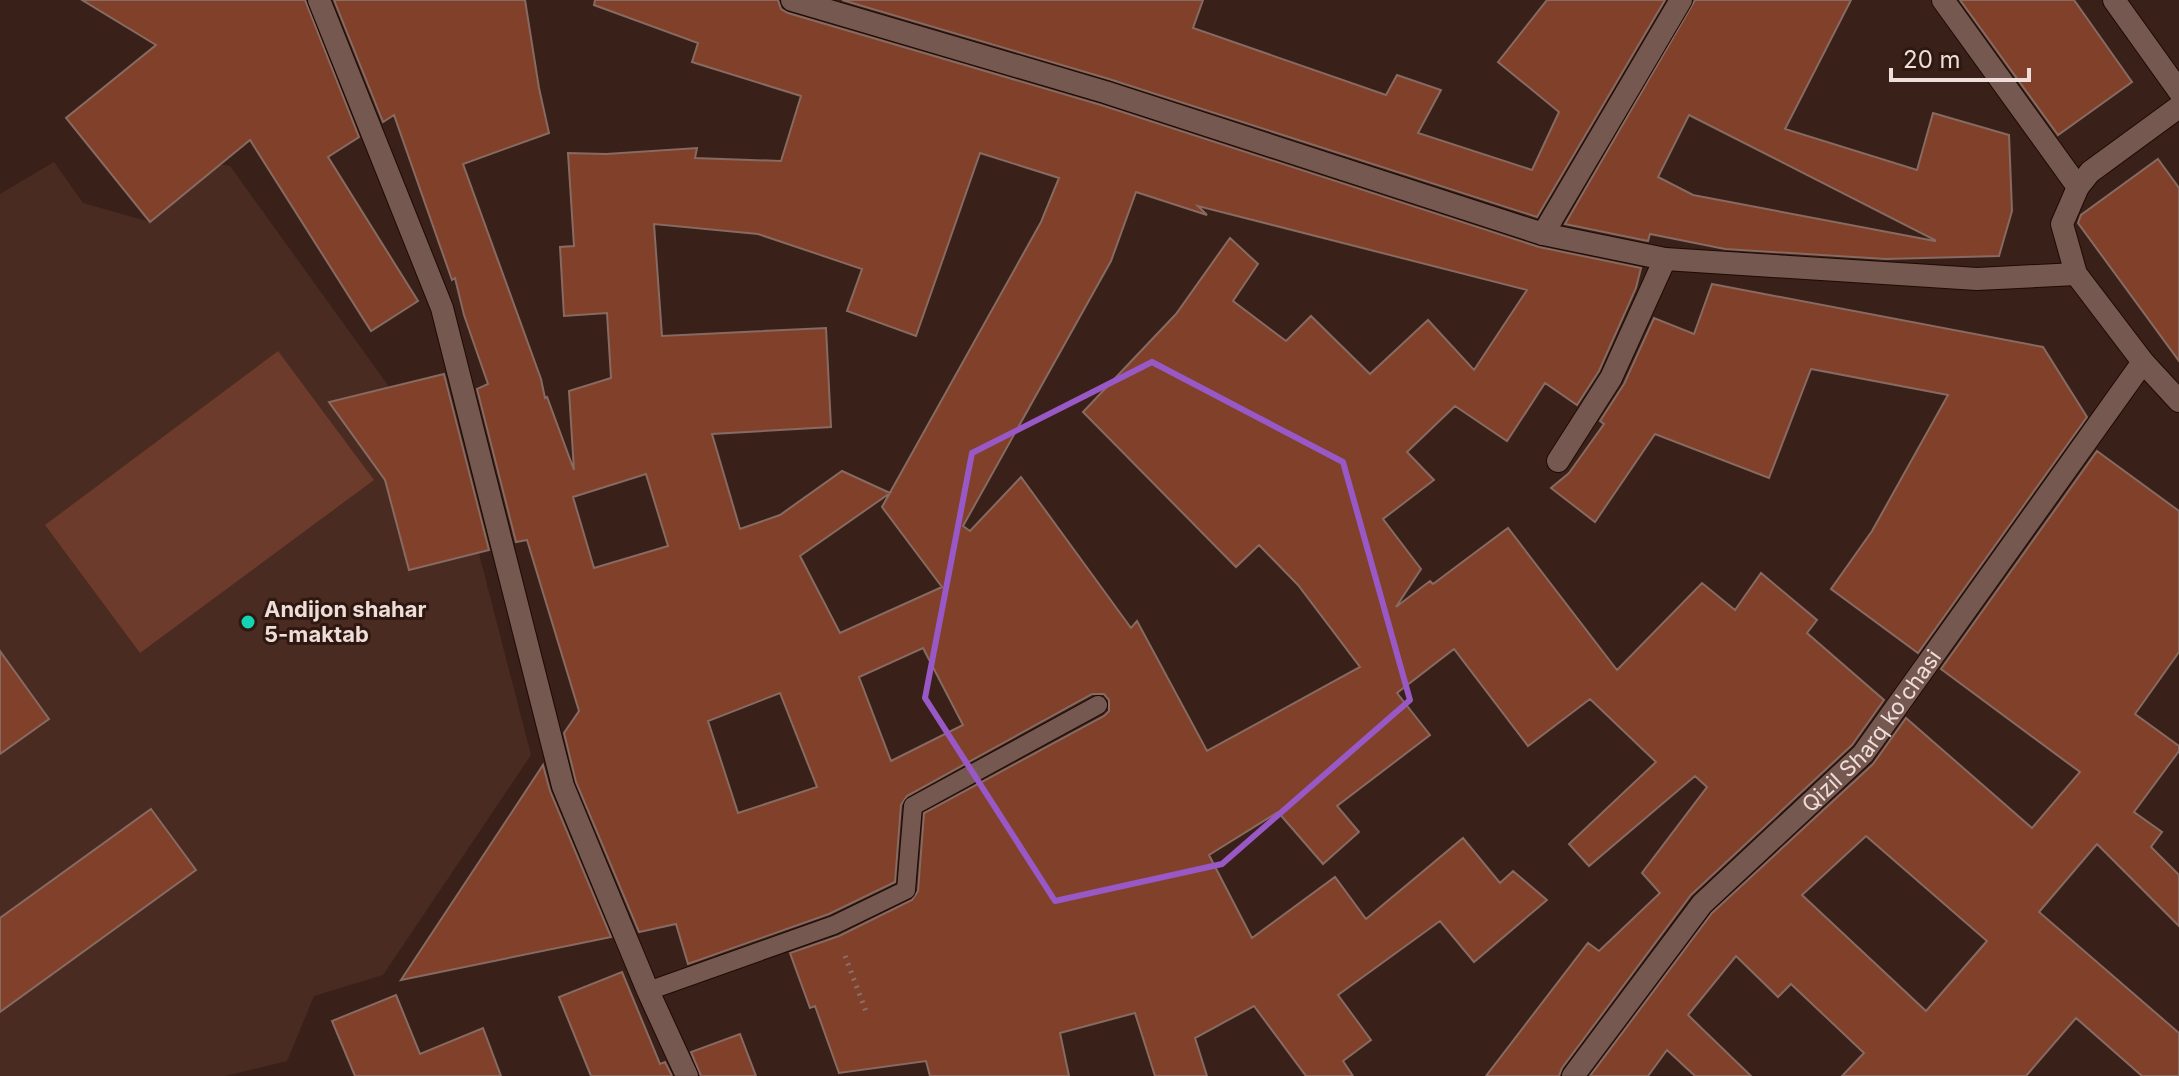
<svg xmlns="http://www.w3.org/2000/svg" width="2179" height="1076" viewBox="0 0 2179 1076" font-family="Inter,sans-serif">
	<rect width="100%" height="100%" fill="#392119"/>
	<path fill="#492b22" d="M54,162L83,203L150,222L218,164L230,166L462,488L531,755L383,975L314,996L287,1061L225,1076H0V194Z"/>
	<path fill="#6c3b2b" d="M278,351L374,480L140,653L45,525Z"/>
	<g fill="#81402a" stroke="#876a61" stroke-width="2" fill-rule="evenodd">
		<path d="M82,0H305L359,137L328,157L418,301L371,331L250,140L150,222L66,118L156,45Z"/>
		<path d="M334,0H525L539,88L549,133L463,164L541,379L545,398L547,397L574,470L569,391L611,378L607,313L564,316L560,247L574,246L568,153L606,154L697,148L695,158L781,161L801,96L692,62L698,43L594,5L595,0H778L781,9L788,13L1101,105L1539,247L1641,268L1636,288L1599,371L1577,405L1545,383L1507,441L1455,406L1407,452L1434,480L1383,519L1421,569L1396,607L1430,581L1433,584L1508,528L1617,670L1702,583L1735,610L1761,573L1817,620L1807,633L1884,700L1852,745L1691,895L1562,1068L1559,1076H1486L1588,943L1599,951L1660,893L1642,873L1707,787L1695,776L1589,866L1569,844L1656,762L1590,699L1528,746L1454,649L1397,693L1430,735L1337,806L1359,832L1323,864L1278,812L1209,855L1252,938L1335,877L1366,919L1463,838L1500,883L1513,871L1547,900L1474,962L1440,921L1338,995L1371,1040L1343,1061L1353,1076H1306L1254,1006L1195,1038L1207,1076H1155L1135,1013L1060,1033L1069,1076H930L926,1061L839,1073L815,1006L810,1008L790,953L839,936L912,900L918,891L924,813L1104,716L1109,711V700L1104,694H1092L907,796L901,805L895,882L829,914L688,964L676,924L639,932L576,782L564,733L579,711L527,540L516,542L477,389L488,384L464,315L455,278L452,280L394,115L383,122ZM980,153L1059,178L1041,222L882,507L942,587L840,633L800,556L890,493L842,471L780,515L740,529L712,434L831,427L826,328L662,336L654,224L758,234L862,269L847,311L916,336ZM1136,192L1207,215L1198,206L1527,290L1474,370L1428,320L1370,374L1311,316L1286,341L1233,301L1258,264L1230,238L1176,314L1083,412L1236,567L1259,545L1298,585L1360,667L1207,751L1137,621L1131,628L1021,477L970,531L963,526L1111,261ZM646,474L668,546L594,568L573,497ZM923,648L963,725L891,761L859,677ZM780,693L817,787L738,813L708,721Z"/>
		<path d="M842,0H1203L1193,28L1386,95L1397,75L1441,90L1418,133L1532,170L1559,112L1498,62L1547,0H1665L1537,217L1109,79Z"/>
		<path d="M1695,0H1851L1785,129L1917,170L1933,113L2009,135L2012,211L1999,256L1886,259L1725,249L1650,234L1648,241L1565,224ZM1689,115L1935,240V241L1693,195L1658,177Z"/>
		<path d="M1960,0H2074L2132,82L2058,135Z"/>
		<path d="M2158,159L2179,188V361L2078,223L2081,215Z"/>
		<path d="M1712,284L2043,347L2087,417L1918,653L1831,589L1872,531L1948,395L1811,369L1769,478L1655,434L1595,522L1551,488L1569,473L1604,424L1600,421L1624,384L1654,318L1694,334Z"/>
		<path d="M444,374L489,550L409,570L385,480L329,402Z"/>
		<path d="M2097,451L2179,511V652L2135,714L2179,746V751L2134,812L2162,832L2151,847L2179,875V926L2097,844L2039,912L2179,1033V1076H2142L2076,1018L2026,1076H1842L1864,1053L1791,984L1778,997L1736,956L1688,1015L1751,1076H1695L1667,1050L1648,1076H1590L1712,913L1873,764L1906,718L2032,828L2080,772L1941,669ZM1866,836L1987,941L1926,1011L1802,895Z"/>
		<path d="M0,651L49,719L0,754Z"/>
		<path d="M543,765L550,791L611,937L401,980Z"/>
		<path d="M151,809L196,870L0,1012V918Z"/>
		<path d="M622,972L660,1064L665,1062L672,1076H591L559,997Z"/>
		<path d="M396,995L420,1054L483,1028L501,1076H355L332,1021Z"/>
		<path d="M740,1034L756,1076H701L691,1052Z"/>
	</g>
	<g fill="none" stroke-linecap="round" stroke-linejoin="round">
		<defs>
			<path id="service" d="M648,991L834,925L906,890L913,806L1098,705"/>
			<g id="minor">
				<path d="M319,0L442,308L563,786L648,991L687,1076"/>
				<path d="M792,0L1105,92L1543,234L1665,259L1977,279L2076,274"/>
				<path d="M1943,0L2078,187"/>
				<path d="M2114,0L2179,91"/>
				<path d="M2179,107L2090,172L2078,187L2062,224L2076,274L2143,362L2179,401"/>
				<path d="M1543,234L1681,0"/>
				<path d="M1558,461L1611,378L1665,259"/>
				<path id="s1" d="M1573,1076L1702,904L1863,754L2143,362"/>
			</g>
		</defs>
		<use href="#service" stroke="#1f0a04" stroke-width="20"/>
		<use href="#minor" stroke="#1f0a04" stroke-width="24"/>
		<path stroke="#86716a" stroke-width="5" stroke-dasharray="2 6" stroke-linecap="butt" d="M845,956L867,1014"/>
		<use href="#service" stroke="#755950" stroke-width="18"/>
		<use href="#minor" stroke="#755950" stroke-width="22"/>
	</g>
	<path fill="none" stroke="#9858c5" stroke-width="6" stroke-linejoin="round" d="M1152,362L1343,462L1410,700L1222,864L1055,901L925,698L972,453Z"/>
	<circle fill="#14d5b3" stroke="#2e1810" stroke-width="3" cx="248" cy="622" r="8"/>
	<g text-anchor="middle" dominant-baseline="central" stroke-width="6" stroke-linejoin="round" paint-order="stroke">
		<g font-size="22" font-weight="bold" fill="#eeddd8" stroke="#2e1810" text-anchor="start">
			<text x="264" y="609">Andijon shahar<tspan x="264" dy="25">5-maktab</tspan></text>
		</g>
		<g font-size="22" fill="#eeddd8" stroke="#2e1810">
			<text stroke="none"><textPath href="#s1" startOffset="458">Qizil Sharq ko'chasi</textPath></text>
		</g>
	</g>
	<path d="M1891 68v12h138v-12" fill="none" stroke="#eeddd8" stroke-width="4"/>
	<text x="1903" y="68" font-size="24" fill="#eeddd8" stroke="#2e1810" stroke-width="6" paint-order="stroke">20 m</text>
</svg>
